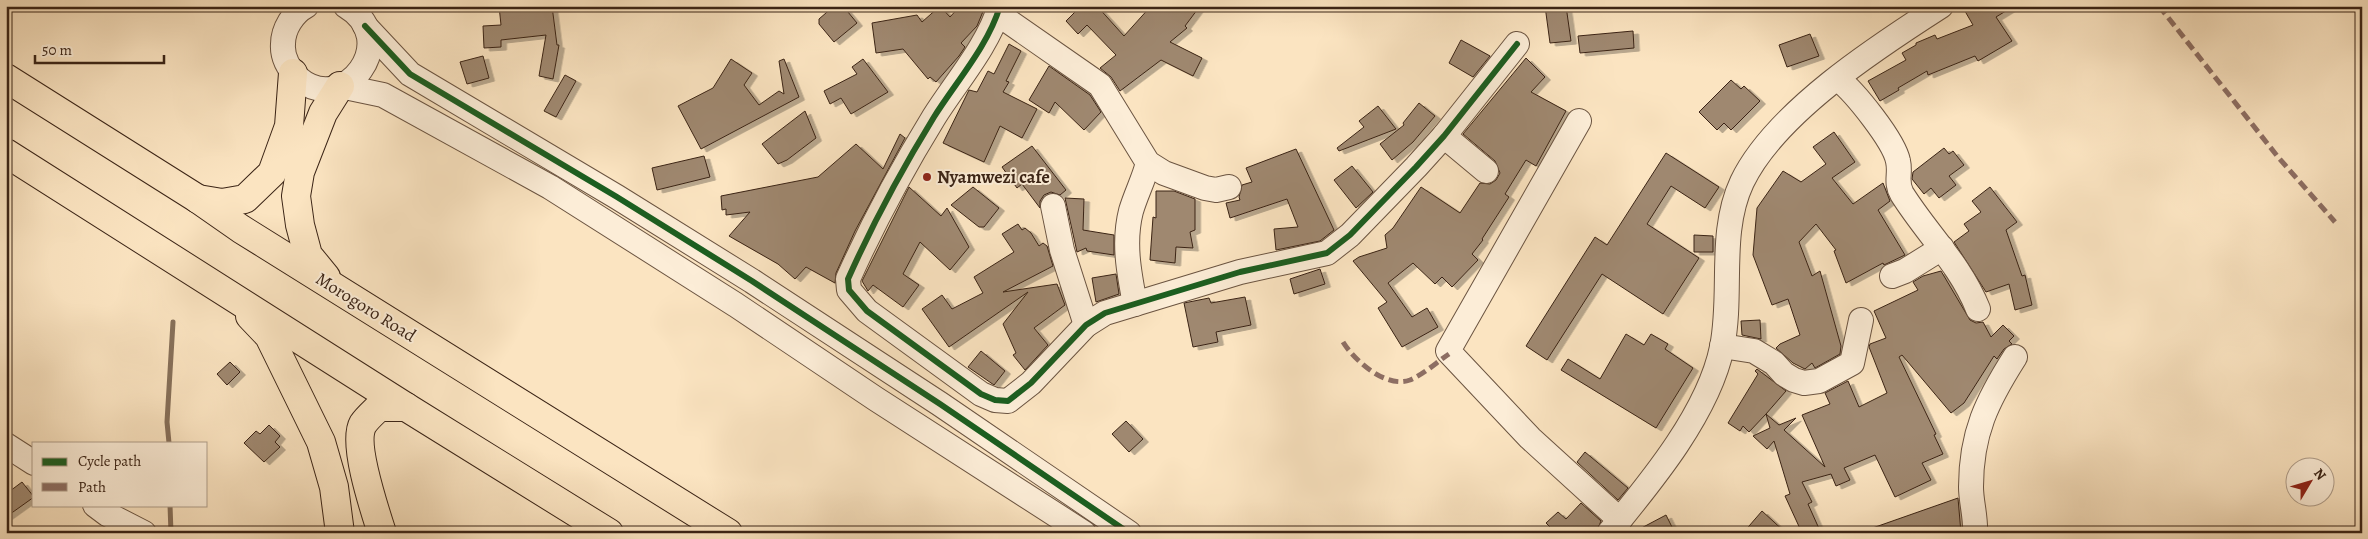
<svg xmlns="http://www.w3.org/2000/svg" width="2368" height="539" viewBox="0 0 2368 539" font-family="Alegreya,serif">
	<defs>
		<filter id="shadow"><feDropShadow dx="5.5" dy="3" stdDeviation="0" flood-color="#0004"/></filter>
	</defs>
	<rect width="100%" height="100%" fill="#fbe4c1"/>
	<filter id="stains"><feTurbulence type="fractalNoise" baseFrequency=".004" numOctaves="4"/><feColorMatrix values="0 0 0 0 .2 0 0 0 0 .09 0 0 0 0 .02 0 0 0 .5 -.17"/></filter>
	<radialGradient id="worn" r=".72"><stop offset=".6" stop-color="#630" stop-opacity="0"/><stop offset="1" stop-color="#630" stop-opacity=".3"/></radialGradient>
	<g fill="none" stroke-linecap="round" stroke-linejoin="round">
		<g stroke="#87705a" stroke-width="5">
			<path d="M169,443L167,422L173,322"/>
			<path d="M170,505L171,533"/>
		</g>
	</g>
	<g fill="#9f886f" stroke="#3b2416" filter="url(#shadow)">
		<path d="M499,6H552L557,45H559L553,79L539,76L546,35L501,40V47L484,48L483,26L501,25Z"/>
		<path d="M834,6H843L857,23L834,42L819,24V19Z"/>
		<path d="M940,6L950,17L960,6H982L984,9L977,26L961,43L965,47L959,56L936,82L930,77L928,79L903,49L876,53L872,23L917,15L922,22Z"/>
		<path d="M1081,6H1097L1124,36L1151,6H1200L1185,26L1187,28L1170,42L1202,58L1193,76L1161,60L1120,91L1111,77L1100,68L1116,55L1087,25L1078,34L1066,21Z"/>
		<path d="M1545,6H1566L1571,41L1550,43Z"/>
		<path d="M1962,6H2014L1996,17L2012,41L1978,61L1975,56L1928,75L1927,71L1898,88L1899,90L1880,101L1868,81L1906,60L1902,53L1916,45V43L1935,35L1937,39L1973,25Z"/>
		<path d="M1633,31L1634,48L1580,53L1578,36Z"/>
		<path d="M1810,34L1819,56L1787,67L1779,45Z"/>
		<path d="M1461,40L1490,56L1473,77L1449,63Z"/>
		<path d="M1009,44L1021,51L1006,81L1009,82L1003,92L1037,109L1022,138L1000,126L984,162L943,143L969,90L977,92L988,71L994,74Z"/>
		<path d="M483,56L489,78L467,84L460,62Z"/>
		<path d="M1526,58L1545,77L1531,92L1566,111L1536,166L1526,160L1505,194L1509,197L1482,239L1483,240L1472,254L1478,260L1452,287L1442,277L1435,284L1413,263L1388,283L1412,317L1427,308L1438,327L1402,347L1378,308L1387,302L1353,261L1359,257L1387,248L1385,235L1393,228L1421,187L1460,213L1480,183L1490,184L1496,180L1500,173L1495,161L1463,134Z"/>
		<path d="M731,59L752,73L744,85L759,105L779,91L784,94L779,61L784,59L799,97L701,149L678,106L713,88Z"/>
		<path d="M863,59L888,92L851,114L841,98L830,104L824,91L857,74L852,67Z"/>
		<path d="M1049,66L1090,95L1101,112L1084,130L1055,102L1049,113L1029,100Z"/>
		<path d="M565,75L576,81L556,117L544,111Z"/>
		<path d="M1731,80L1741,89L1744,86L1760,101L1731,130L1724,123L1717,130L1699,112Z"/>
		<path d="M1419,103L1435,116L1413,142L1392,160L1380,144L1404,125L1403,123Z"/>
		<path d="M1378,106L1396,129L1339,151L1337,148L1364,127L1359,121Z"/>
		<path d="M805,111L816,138L787,160L778,164L762,144Z"/>
		<path d="M1834,132L1855,162L1832,178L1853,204L1883,183L1890,201L1878,210L1905,255L1884,265L1883,263L1846,283L1834,251L1836,250L1816,224L1799,242L1812,276L1820,271L1841,346L1840,354L1815,368L1812,363L1805,369L1793,363L1776,348L1780,344L1800,335L1788,299L1772,305L1753,255L1757,208L1783,171L1801,182L1826,164L1813,147Z"/>
		<path d="M900,134L905,138L855,231L836,273L835,283L806,267L795,279L778,264L729,236L750,212L726,215V209L722,210L721,196L818,177L856,144L883,169Z"/>
		<path d="M1032,146L1066,190L1060,195L1051,192L1044,195L1040,201V208L1022,184L1017,188L1002,167Z"/>
		<path d="M1944,148L1949,154L1953,151L1964,165L1949,176L1956,185L1939,198L1931,188L1924,194L1912,179L1913,172Z"/>
		<path d="M1296,149L1334,230L1320,241L1276,250L1274,229L1298,227L1287,199L1230,218L1226,203L1240,200L1239,197L1242,185L1252,182L1246,168Z"/>
		<path d="M1666,153L1719,187L1705,208L1671,186L1647,224L1699,258L1663,314L1602,274L1547,360L1526,346L1595,237L1607,245Z"/>
		<path d="M704,156L710,177L657,190L652,168Z"/>
		<path d="M1352,166L1373,192L1356,208L1334,180Z"/>
		<path d="M909,187L941,216L947,208L969,247L950,270L920,242L903,274L919,285L903,307L873,285L868,291L862,281Z"/>
		<path d="M973,187L999,208L984,227H979L951,205Z"/>
		<path d="M1990,187L2017,222L2006,230L2022,276L2025,275L2032,305L2015,310L2009,284L1986,292L1954,242L1969,231L1964,224L1981,212L1972,201Z"/>
		<path d="M1156,191H1174L1195,199V230L1190,232L1193,248L1176,247L1175,263L1150,260L1153,217L1156,218Z"/>
		<path d="M1065,198L1084,199L1083,230L1114,235V255L1087,251L1086,248L1077,252Z"/>
		<path d="M1018,224L1022,230L1025,228L1031,233L1039,246L1043,243L1047,246L1053,266L1003,292L1057,284L1065,305L1034,328L1048,345L1025,370L1013,355L1016,353L1003,324L1028,292L949,347L922,309L942,295L952,309L983,293L974,277L1014,252L1002,234Z"/>
		<path d="M1694,235L1713,236V252H1694Z"/>
		<path d="M1320,269L1325,284L1294,294L1290,279Z"/>
		<path d="M1941,271L1970,320L1976,323L1983,322L1991,337L2003,325L2014,336L2009,341L2012,344L2004,349L1997,359L1994,356L1964,403L1951,413L1902,355L1899,357L1936,434L1934,435L1943,454L1922,463L1931,480L1895,497L1875,455L1844,468L1850,480L1836,486L1831,474L1802,482L1812,502L1808,504L1821,533H1802L1785,496L1790,494L1774,441L1767,449L1753,436L1770,428L1766,414L1749,432L1743,426L1740,431L1728,423L1758,374L1755,371L1757,369L1786,391L1766,414L1779,425L1796,418L1784,430L1825,467L1802,415L1830,404L1825,393L1848,381L1859,407L1887,393L1869,347L1870,344L1886,338L1874,311L1918,290L1913,282L1923,276Z"/>
		<path d="M1116,274L1119,294L1096,302L1092,278Z"/>
		<path d="M1245,297L1251,325L1216,332L1218,342L1193,347L1184,303L1209,298L1211,303Z"/>
		<path d="M1760,320L1761,339L1742,335L1741,321Z"/>
		<path d="M1626,334L1644,345L1651,334L1668,344L1665,349L1693,368L1656,428L1561,370L1568,359L1600,379Z"/>
		<path d="M981,351L1005,371L994,385L968,367Z"/>
		<path d="M230,362L240,372L227,385L217,374Z"/>
		<path d="M1126,421L1143,439L1129,452L1112,434Z"/>
		<path d="M269,425L280,436L275,442L280,447L264,462L244,443L256,431L260,434Z"/>
		<path d="M1585,452L1628,488L1618,500L1577,462Z"/>
		<path d="M22,482L34,497L6,517V494Z"/>
		<path d="M1958,498L1961,533H1864V531Z"/>
		<path d="M1581,503L1601,521L1596,533H1553L1554,531L1546,523L1558,512L1566,519Z"/>
		<path d="M1762,511L1786,533H1743Z"/>
		<path d="M1666,515L1675,533H1632Z"/>
	</g>
	<g fill="none" stroke-linecap="round" stroke-linejoin="round">
		<defs>
			<g id="minor">
				<path d="M306,6C293,13 283,29 283,44C282,57 289,69 298,78C344,118 403,40 346,6"/>
				<path d="M1000,6C988,46 956,82 934,117C902,169 873,223 848,279L849,290L867,311L981,394L995,400L1008,401L1031,383L1086,325L1105,313L1240,272L1327,253L1350,235L1416,167L1444,136L1517,44"/>
				<path d="M998,14L1100,85L1148,163L1164,173L1205,188L1216,190L1229,187"/>
				<path d="M365,26L410,74L617,197L752,281L940,404L1129,533"/>
				<path d="M1838,79C1855,92 1894,141 1898,161C1901,174 1895,182 1902,194C1927,234 1960,264 1978,309"/>
				<path d="M340,86L383,95L550,187L736,305L876,399L1084,533"/>
				<path d="M1579,121L1448,351L1530,438L1620,520"/>
				<path d="M1444,136L1486,171"/>
				<path d="M1053,206L1062,250L1086,325"/>
				<path d="M1892,276L1905,271L1942,248"/>
				<path d="M1135,304C1129,273 1123,242 1131,211C1136,194 1144,179 1148,163"/>
				<path d="M1722,346L1754,351L1774,363L1784,374L1794,380L1804,383L1819,381L1852,363L1861,320"/>
				<path d="M6,445L34,463"/>
				<path d="M95,505L107,514L144,533"/>
				<path d="M1609,533C1651,482 1709,412 1722,347C1733,293 1718,233 1742,182C1775,113 1877,47 1941,6"/>
				<path d="M1975,533C1976,517 1971,502 1971,487C1971,433 1987,401 2015,357"/>
			</g>
			<g id="highway">
				<path d="M6,78L198,199L241,229L728,533"/>
				<path d="M6,153L406,407L609,533"/>
				<path d="M198,199L222,203L245,199L272,173L289,126L293,73"/>
				<path d="M326,277L308,255L300,225L296,196L300,172L323,113L340,86"/>
				<path d="M250,316L269,336L321,442L334,487L340,533"/>
				<path d="M382,533C375,511 352,443 363,424C367,418 374,412 379,407H406"/>
			</g>
		</defs>
		<use href="#minor" stroke="#6b5441" stroke-width="26"/>
		<use href="#highway" stroke="#3b2416" stroke-width="30"/>
		<use href="#minor" stroke="#fcedd7" stroke-width="24"/>
		<use href="#highway" stroke="#fbe4c1" stroke-width="28"/>
		<g stroke="#8d6e63" stroke-width="5" stroke-dasharray="10 5" stroke-linecap="butt">
			<path d="M2159,6L2278,157L2335,222"/>
			<path d="M1343,342C1354,360 1386,389 1410,380C1424,374 1437,362 1449,354"/>
		</g>
		<defs>
			<g id="cycleway">
				<path d="M1000,6C988,46 956,82 934,117C902,169 873,223 848,279L849,290L867,311L981,394L995,400L1008,401L1031,383L1086,325L1105,313L1240,272L1327,253L1350,235L1416,167L1444,136L1517,44"/>
				<path d="M365,26L410,74L617,197L752,281L940,404L1129,533"/>
			</g>
		</defs>
		<use href="#cycleway" stroke="#fcedd7" stroke-width="9"/>
		<use href="#cycleway" stroke="#1b5e20" stroke-width="6"/>
	</g>
	<circle fill="#8f2418" stroke="#fcedd7" stroke-width="2" cx="927" cy="177" r="5"/>
	<g text-anchor="middle" dominant-baseline="central" stroke-width="4" stroke-linejoin="round" paint-order="stroke">
		<g font-size="18" font-weight="bold" fill="#3b2416" stroke="#fcedd7" text-anchor="start">
			<text x="937" y="177">Nyamwezi cafe</text>
		</g>
		<g font-size="18" fill="#3b2416" stroke="#fcedd7">
			<text transform="translate(366 307) rotate(32)">Morogoro Road</text>
		</g>
	</g>
	<rect width="2368" height="539" fill="none" stroke="#fbe4c1" stroke-width="25"/>
	<rect x="8" y="8" width="2353" height="524" fill="none" stroke="#3b2416" stroke-width="2.5"/>
	<rect x="12" y="12" width="2343" height="514" fill="none" stroke="#3b2416"/>
	<rect x="32" y="442" width="175" height="65" fill="#fcedd7" stroke="#af9d8a"/>
	<rect x="42" y="458" width="25" height="8" fill="#1b5e20" stroke="#af9d8a"/>
	<text x="78" y="466" font-size="15" fill="#3b2416">Cycle path</text>
	<rect x="42" y="483" width="25" height="8" fill="#8d6e63" stroke="#af9d8a"/>
	<text x="78" y="492" font-size="15" fill="#3b2416">Path</text>
	<g transform="translate(2310 482) rotate(52)"><circle r="24" fill="#fcedd7" stroke="#af9d8a"/>
	<path d="M0-4L9 19L0 12L-9 19Z" fill="#8f2418"/>
	<text y="-8" font-size="14" font-weight="bold" text-anchor="middle" fill="#3b2416">N</text>
	</g>
	<path d="M35 55v8h129v-8" fill="none" stroke="#3b2416" stroke-width="2.5"/>
	<text x="42" y="55" font-size="15" fill="#3b2416" stroke="#fcedd7" stroke-width="4" paint-order="stroke">50 m</text>
	<rect width="100%" height="100%" filter="url(#stains)"/>
	<rect width="100%" height="100%" fill="url(#worn)"/>
</svg>
